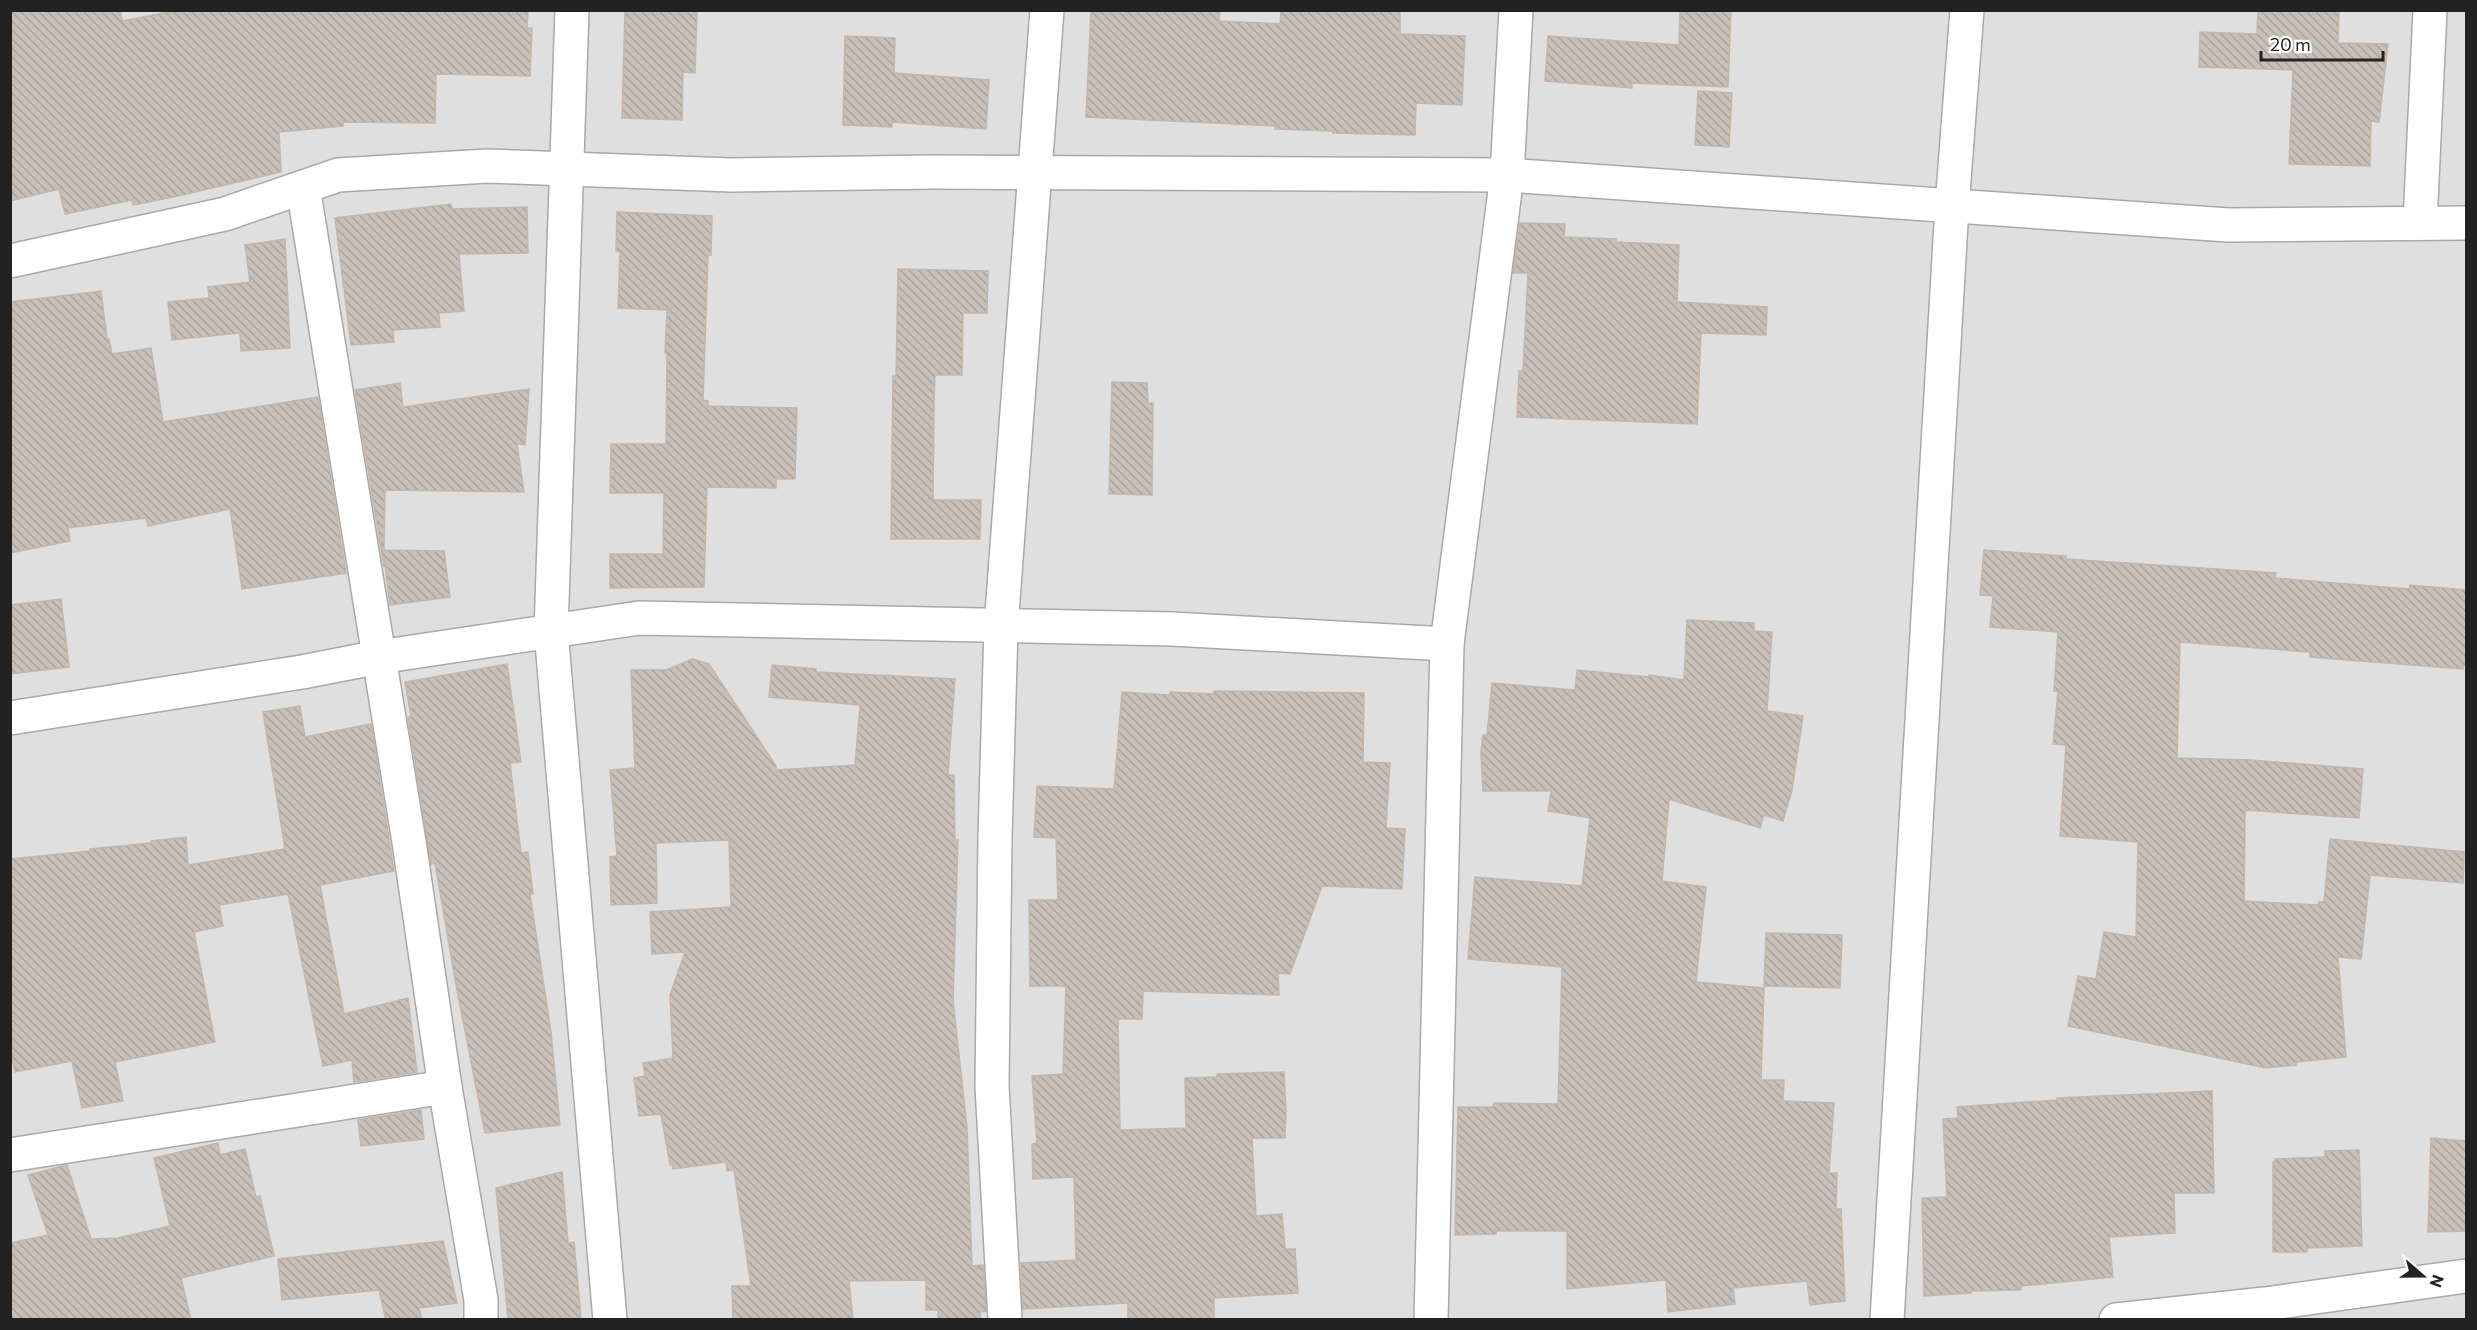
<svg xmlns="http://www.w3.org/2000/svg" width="2477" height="1330" viewBox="0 0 2477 1330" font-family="Commissioner,sans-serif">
	<defs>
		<pattern id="building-back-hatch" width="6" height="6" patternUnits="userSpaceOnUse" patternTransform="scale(1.5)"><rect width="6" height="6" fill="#c7bfb8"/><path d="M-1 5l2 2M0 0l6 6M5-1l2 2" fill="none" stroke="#aba49e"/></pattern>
	</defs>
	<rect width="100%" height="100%" fill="#f2efe9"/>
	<path fill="#e0dfdf" d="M10,11H2466V1319H11Z"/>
	<g fill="url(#building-back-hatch)" stroke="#c4b6ab" stroke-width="1.5">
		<path d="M10,10H120L122,21L179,10H528L527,28H532L530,76L436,74L435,123L343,122V126L279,132L281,172L178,196L133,205L132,200L65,214L59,189L10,201Z"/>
		<path d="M625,10H697L695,73L683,72L682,120L622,118Z"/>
		<path d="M1091,10H1220L1219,21L1280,24L1281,10H1400V34L1465,36L1462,105L1416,103L1415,135L1333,133V131L1275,129V126L1086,117Z"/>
		<path d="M1680,10H1731L1728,87L1632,83V88L1545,81L1548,36L1679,45Z"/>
		<path d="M2258,10H2339L2338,43L2388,44L2379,122L2371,121L2370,166L2289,164L2293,70L2199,67L2200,32L2257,34Z"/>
		<path d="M845,36L895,38L894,73L989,80L986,129L892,122V127L843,125Z"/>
		<path d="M1698,91L1732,93L1729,147L1695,145Z"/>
		<path d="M451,204L452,209L527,207L528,253L459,254L464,311L439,313L440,327L393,330L394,342L351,345L335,218Z"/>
		<path d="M617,212L712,216L711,255H708L703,400L708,401V406L797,408L795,479H776V488L707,487L704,587L610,588V554H663L664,493H610L611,444H666L667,354L665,353L667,310L618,308L620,252L616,251Z"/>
		<path d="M1520,223L1565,224L1564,237L1616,239V242L1679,245L1677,302L1767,307L1766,335L1701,333L1697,424L1517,417L1519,371H1523L1528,273H1513Z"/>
		<path d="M285,239L290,348L241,351L240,333L172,340L168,302L209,298L208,287L250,282L245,245Z"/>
		<path d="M898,269L988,271L987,313H963L962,375H935L934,402L933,500H981L980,539H891L893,376H896Z"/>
		<path d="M101,291L107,339H109L112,354L151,348L163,422L318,397L346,573L242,589L230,509L148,526L146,518L68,528L70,541L10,553V302Z"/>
		<path d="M1112,382L1147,383L1148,403H1153L1152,495L1109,494Z"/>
		<path d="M400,383L403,407L529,389L525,445L517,444L524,492L385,490L384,550L444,551L450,597L390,605L384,556V567L355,390Z"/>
		<path d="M1984,550L2066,556V559L2276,573L2275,578L2409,589L2410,585L2466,590V665H2463V669L2310,657V652L2180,642L2177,758L2251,760L2363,769L2359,818L2245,810L2244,901L2318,905L2319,902H2324L2330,839L2464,852L2463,883L2370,875L2361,959L2338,957L2346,1057L2296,1062V1065L2266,1068L2068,1026L2078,976L2096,979L2104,932L2136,937L2138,842L2060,836L2066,745L2053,744L2058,691H2054L2058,632L1990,627L1993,596L1980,595Z"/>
		<path d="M61,599L69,667L10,674V605Z"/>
		<path d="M1687,620L1754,623V631L1772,632L1767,711L1803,716L1792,790L1783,821L1764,815L1760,828L1669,799L1662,881L1706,887L1696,982L1764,988L1761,1080H1784L1783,1101L1834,1103L1829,1173H1837L1836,1209H1841L1845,1301L1810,1305L1807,1281L1733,1288L1735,1304L1668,1312L1666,1280L1567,1289V1231H1496V1234L1455,1235L1458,1107H1493L1494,1103L1558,1104L1562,967L1468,959L1475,877L1582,886L1590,818L1548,811L1551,791H1483L1481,753L1483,735H1487L1492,683L1575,690L1577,670L1649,677V675L1684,680Z"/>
		<path d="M692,659L709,664L776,766V770L855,765L860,705L769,697L772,665L816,669V672L955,679L948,775H954L955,840H958L953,1000L967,1128L972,1266L983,1265L986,1311L980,1312L981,1320H938V1310H926V1280L849,1281L853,1320H733L732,1286H751L734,1170L727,1171L726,1162L673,1169L672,1164L670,1165L661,1114L639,1116L634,1078L645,1076L643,1063L673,1058L670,995L685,952L652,954L650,912L731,907L729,840L656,843L657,903L611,905L610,857L617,856L610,770L635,768L631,670H666Z"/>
		<path d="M507,664L521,762L510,763L521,853L528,852L533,894H530L551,1032L560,1125L485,1133L456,985L435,863L431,864L408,717L411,716L405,682Z"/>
		<path d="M1214,691L1364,693L1363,762L1390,763L1386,828L1405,829L1402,889L1322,886L1290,974L1278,973L1279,995L1143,991L1142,1019H1118L1120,1130L1186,1128L1185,1078L1217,1077V1074L1284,1072L1286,1110L1285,1138H1252L1256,1216L1282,1214L1285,1249H1295L1298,1293L1214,1298V1320H1128V1303L1023,1309L1021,1263L1076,1260L1074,1177L1033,1179L1032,1144L1037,1143L1032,1076L1063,1074L1066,986H1030L1029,900H1058L1056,838L1034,837L1037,786L1114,789L1122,692L1170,695V692L1214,694Z"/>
		<path d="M300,706L305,737L371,724L394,871L320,885L344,1014L408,998L417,1072L354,1082L352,1060L323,1066L288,894L219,905L223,926L194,932L215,1042L115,1062L123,1101L82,1108L72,1061L15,1072L10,1050V859L90,851V849L151,843V841L186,837L188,865L285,849L263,712Z"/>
		<path d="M1766,933L1842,935L1840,988L1764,986Z"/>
		<path d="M2212,1091L2214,1193H2174L2175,1233L2109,1237L2113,1277L2021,1286V1290L1971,1291V1293L1924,1296L1922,1198L1947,1197L1943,1119L1958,1118L1957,1107L2057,1100V1098Z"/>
		<path d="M421,1110L424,1139L361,1146L358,1120Z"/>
		<path d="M2431,1138L2466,1141V1231L2428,1232Z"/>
		<path d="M218,1143L220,1155L245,1149L256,1197L260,1196L274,1256L181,1278L191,1320H10V1243L48,1235L28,1175L67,1165L91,1239L118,1238L170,1226L154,1158Z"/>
		<path d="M2359,1150L2362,1246L2307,1248V1252H2273V1162H2275V1159L2325,1157V1151Z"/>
		<path d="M562,1172L568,1243L574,1242L581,1318L508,1320L496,1188Z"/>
		<path d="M443,1241L457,1303L419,1308L422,1320H386L379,1290L282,1300L278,1259Z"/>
	</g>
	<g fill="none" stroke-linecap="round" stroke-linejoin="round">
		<defs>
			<g id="minor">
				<path d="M572,10L551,631L610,1320"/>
				<path d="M303,187L409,842L445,1087L481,1300V1320"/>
				<path d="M2420,223L2430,10"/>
				<path d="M10,261L225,214L338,175L487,166L731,175L933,172L1507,175L2228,225L2466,223"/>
				<path d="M10,718L302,672L379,657L639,618L1172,629L1447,644"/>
				<path d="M10,1155L445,1087"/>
				<path d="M1005,1320L992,1086L995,838L1001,627L1047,10"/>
				<path d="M1431,1320L1447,644L1507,175L1516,10"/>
				<path d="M1887,1320L1952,206L1967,10"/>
				<path d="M2116,1320L2265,1304L2466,1276"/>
			</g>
		</defs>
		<use href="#minor" stroke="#a9a9a9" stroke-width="36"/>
		<use href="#minor" stroke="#fff" stroke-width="33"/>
	</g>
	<rect width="2477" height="1330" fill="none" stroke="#222222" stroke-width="24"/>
	<g transform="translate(2423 1276) rotate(110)" stroke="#ffffff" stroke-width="4.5" paint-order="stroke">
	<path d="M0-4.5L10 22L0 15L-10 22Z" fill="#222222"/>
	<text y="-9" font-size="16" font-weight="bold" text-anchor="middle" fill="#222222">N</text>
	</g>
	<path d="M2261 51v9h122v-9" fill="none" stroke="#222222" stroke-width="3"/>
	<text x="2270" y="51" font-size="18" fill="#222222" stroke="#ffffff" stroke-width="4.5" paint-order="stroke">20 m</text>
</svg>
